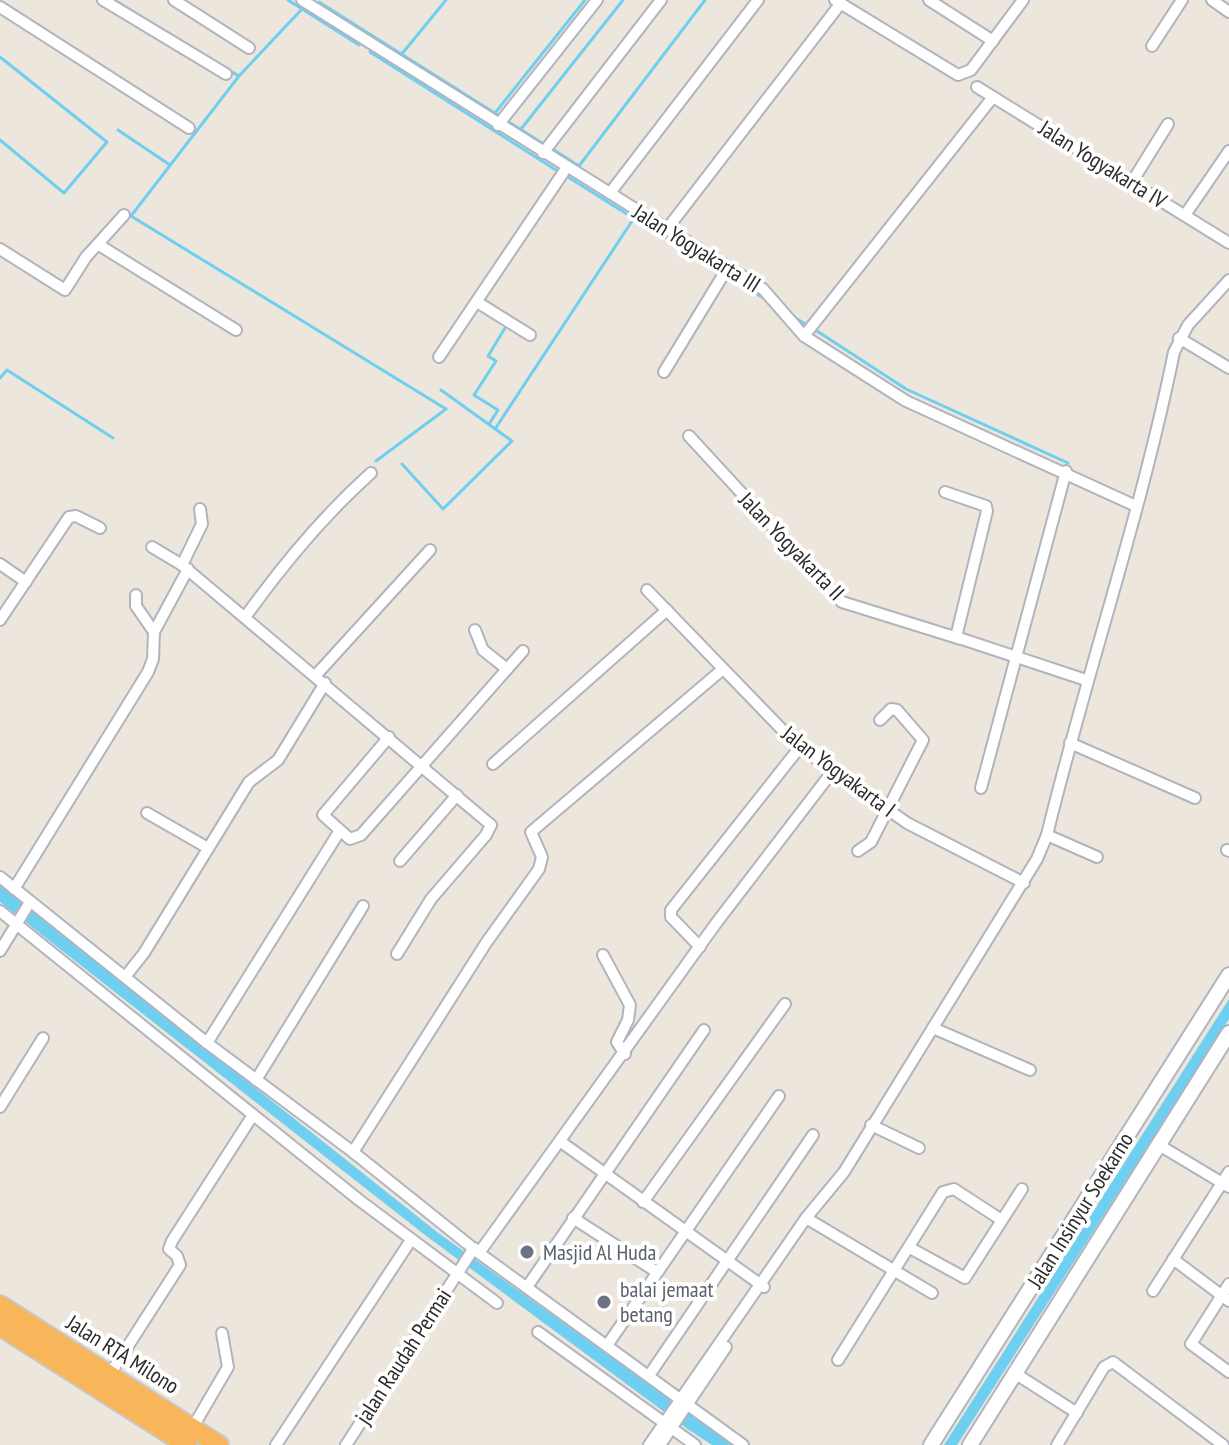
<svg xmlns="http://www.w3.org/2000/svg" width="1229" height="1445" viewBox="0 0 1229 1445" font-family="'PT Sans Narrow',sans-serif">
	<rect width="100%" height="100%" fill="#ede6dd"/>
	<g fill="#6fcff0">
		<path d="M0,885L437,1232L733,1445H712L686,1428L425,1235L0,902Z"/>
		<path d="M1229,999V1019L957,1445H944Z"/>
	</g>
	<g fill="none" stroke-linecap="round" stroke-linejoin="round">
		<g stroke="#6fcff0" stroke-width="3">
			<path d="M114,0L237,75"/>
			<path d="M288,0L359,45"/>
			<path d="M319,2L542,143"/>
			<path d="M302,9L239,76L131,216L446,409L376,461"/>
			<path d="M370,52L556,170"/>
			<path d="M401,55L446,0"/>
			<path d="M0,57L107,142L64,193L0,140"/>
			<path d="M495,113L585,0"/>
			<path d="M521,129L623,0"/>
			<path d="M118,130L170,165"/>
			<path d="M554,150L579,166L705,0"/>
			<path d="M568,177L638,221"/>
			<path d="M649,227L718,270"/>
			<path d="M730,277L767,300"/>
			<path d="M794,317L805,324"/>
			<path d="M817,331L906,389L1068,463"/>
			<path d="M0,378L7,370L113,438"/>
			<path d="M489,424L498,410L474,395L496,361L488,356L505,328"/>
			<path d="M495,429L634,218"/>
			<path d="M402,464L443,509L512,441L441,390"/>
		</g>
		<defs>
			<g id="minor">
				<path d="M103,0L226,74"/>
				<path d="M174,0L249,48"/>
				<path d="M302,0L763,289L804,336L906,401L1136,506"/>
				<path d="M835,0L958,75L971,70L1023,0"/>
				<path d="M929,0L993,41"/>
				<path d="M1212,0L1229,12"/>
				<path d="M0,7L189,128"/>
				<path d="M1152,46L1182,0"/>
				<path d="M977,87L1229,243"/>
				<path d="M498,125L597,0"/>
				<path d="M543,153L661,0"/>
				<path d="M1132,182L1168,124"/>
				<path d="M610,193L758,0"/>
				<path d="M1185,215L1229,151"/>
				<path d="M667,229L841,3"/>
				<path d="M99,245L236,330"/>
				<path d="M0,249L65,290L86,257L124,215"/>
				<path d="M477,302L530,335"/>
				<path d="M804,336L993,97"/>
				<path d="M1179,338L1229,368"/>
				<path d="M439,357L567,167"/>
				<path d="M664,372L728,267"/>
				<path d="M689,436L842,602L961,639"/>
				<path d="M945,492L986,506L987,511L956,637L1086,680"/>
				<path d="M200,509L202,524L182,565L491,825L486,835L431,899L397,954"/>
				<path d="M152,547L182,565"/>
				<path d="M0,564L26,582"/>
				<path d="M647,590L797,745L907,823L1024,883"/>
				<path d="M136,595V606L154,632"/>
				<path d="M246,616C284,563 323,516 371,473"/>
				<path d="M0,620L69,517L76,516L100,528"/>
				<path d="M475,630L483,650L507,669"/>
				<path d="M316,675L430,550"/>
				<path d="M389,737L323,815L350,839L361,835L523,651"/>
				<path d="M1070,743L1195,798"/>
				<path d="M493,764L667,610"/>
				<path d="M981,788L1066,471"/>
				<path d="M147,813L208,848"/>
				<path d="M1047,835L1097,857"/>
				<path d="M1227,850L1229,851"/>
				<path d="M858,851L871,842L923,740L897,710L891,709L880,720"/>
				<path d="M400,861L457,795"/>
				<path d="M0,877L207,1043L353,1152L479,1253L743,1445"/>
				<path d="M14,889L148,672L153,659L154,632L188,569"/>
				<path d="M0,911L359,1200L497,1303"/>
				<path d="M700,947L671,917V910L800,747"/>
				<path d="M0,951L30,902"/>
				<path d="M603,955L630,1005L628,1020L617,1042L625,1054"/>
				<path d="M125,977L144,953L249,782L278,760L325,683"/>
				<path d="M933,1028L1030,1070"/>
				<path d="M207,1043L339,832"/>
				<path d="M256,1080L363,906"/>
				<path d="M0,1107L43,1038"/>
				<path d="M871,1125L919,1148"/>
				<path d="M561,1142L764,1287"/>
				<path d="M1159,1145L1229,1187"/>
				<path d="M353,1152L486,943L539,869L542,857L531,832L723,669"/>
				<path d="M643,1202L785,1004"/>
				<path d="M573,1218L657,1272"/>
				<path d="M806,1218L932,1293"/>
				<path d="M910,1248L965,1278L1022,1189"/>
				<path d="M479,1253L717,922L832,772"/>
				<path d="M1173,1259L1229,1301"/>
				<path d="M1229,1284L1191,1344L1229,1372"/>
				<path d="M527,1287L704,1030"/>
				<path d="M1153,1291L1229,1172"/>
				<path d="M538,1332L695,1445"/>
				<path d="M608,1344L779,1096"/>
				<path d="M838,1360L943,1192L954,1189L1000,1219"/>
				<path d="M110,1374L180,1265L177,1256L169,1249L172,1241L253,1115"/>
				<path d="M650,1374L813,1135"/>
				<path d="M1016,1374L1077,1413"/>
				<path d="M193,1427L228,1367L222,1333"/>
				<path d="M276,1445L411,1240"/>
				<path d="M346,1445L474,1248"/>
				<path d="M649,1445L806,1218L844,1172L1037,859L1047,835C1086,674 1141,515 1174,352L1188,325L1229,280"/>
				<path d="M660,1445L726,1347"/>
				<path d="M1057,1445L1104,1367L1113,1362L1223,1445"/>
			</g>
			<g id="tertiary">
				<path d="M931,1445L1229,975"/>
				<path d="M970,1445L1229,1033"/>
			</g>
			<g id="trunk">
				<path d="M0,1305L219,1445"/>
				<path d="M0,1326L187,1445"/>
			</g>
		</defs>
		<use href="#minor" stroke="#b1b4bf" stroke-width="14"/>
		<use href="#tertiary" stroke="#b1b4bf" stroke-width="18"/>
		<use href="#trunk" stroke="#c8c8c8" stroke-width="22"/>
		<use href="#minor" stroke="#fff" stroke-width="10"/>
		<use href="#tertiary" stroke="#fff" stroke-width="14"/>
		<use href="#trunk" stroke="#f8b55a" stroke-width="18"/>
	</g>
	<g fill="#6b7280" stroke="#fff" stroke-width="3">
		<circle cx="527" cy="1252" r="8"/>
		<circle cx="604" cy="1302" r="8"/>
	</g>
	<g text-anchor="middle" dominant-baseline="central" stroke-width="8" stroke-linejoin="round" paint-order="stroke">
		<g font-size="22" fill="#2b2b2b" stroke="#fff">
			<text transform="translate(1103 164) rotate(32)">Jalan Yogyakarta IV</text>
			<text transform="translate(697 248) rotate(32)">Jalan Yogyakarta III</text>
			<text transform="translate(792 546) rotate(46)">Jalan Yogyakarta II</text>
			<text transform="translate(839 771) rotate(37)">Jalan Yogyakarta I</text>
			<text transform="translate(1080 1210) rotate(-58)">Jalan Insinyur Soekarno</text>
			<text transform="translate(123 1354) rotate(32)">Jalan RTA Milono</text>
			<text transform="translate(403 1356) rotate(-57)">jalan Raudah Permai</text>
		</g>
		<g font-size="22" fill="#5b616d" stroke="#fff" text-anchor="start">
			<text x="543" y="1252">Masjid Al Huda</text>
			<text x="620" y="1289">balai jemaat<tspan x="620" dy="25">betang</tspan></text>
		</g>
	</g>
</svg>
